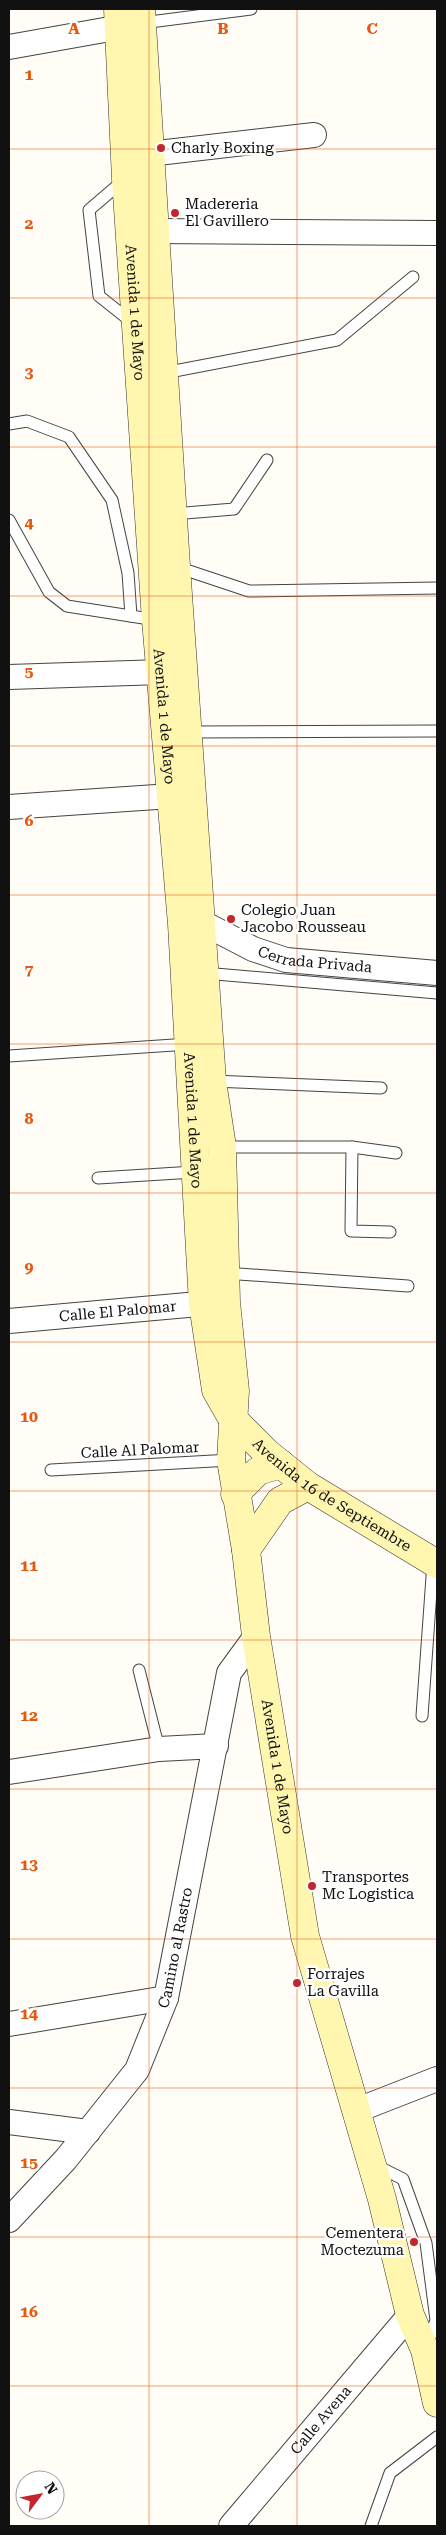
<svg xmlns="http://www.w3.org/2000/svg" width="446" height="2535" viewBox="0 0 446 2535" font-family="'Roboto Serif',serif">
	<rect width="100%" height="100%" fill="#fffdf5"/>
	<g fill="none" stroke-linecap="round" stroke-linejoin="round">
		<defs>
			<g id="service">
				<path d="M142,23L251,9"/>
				<path d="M124,180L89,210L99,296L133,323"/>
				<path d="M164,373L337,340L413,277"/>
				<path d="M9,424L27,421L69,437L112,500L128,573L131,616"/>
				<path d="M173,514L234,509L267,460"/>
				<path d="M9,520L49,592L67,606L156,620"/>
				<path d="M177,567L249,591L437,588"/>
				<path d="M189,732L437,731"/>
				<path d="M204,973L437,993"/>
				<path d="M9,1056L189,1044"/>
				<path d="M212,1081L381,1088"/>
				<path d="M222,1147H352L396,1153"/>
				<path d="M352,1147L351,1231L390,1232"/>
				<path d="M98,1178L194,1172"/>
				<path d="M225,1273L408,1286"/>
				<path d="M51,1470L231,1460"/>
				<path d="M139,1670L159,1749"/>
				<path d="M422,1716L433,1563"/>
				<path d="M375,2165L403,2179L426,2243L436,2320L427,2346"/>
				<path d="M371,2526L390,2473L437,2437"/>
			</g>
			<g id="minor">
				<path d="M9,47L138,24"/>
				<path d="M149,154L314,135"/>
				<path d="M154,231L437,233"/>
				<path d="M9,677L162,672"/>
				<path d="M9,807L171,796"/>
				<path id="s1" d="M201,922L253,949L286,960L437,973"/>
				<path id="s2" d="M9,1321L221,1302"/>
				<path d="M9,1772L159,1749L216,1746"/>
				<path d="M9,2024L166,1998"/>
				<path d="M355,2111L437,2079"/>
				<path d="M9,2122L88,2132"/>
				<path id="s3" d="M9,2220L66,2159L137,2070L166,1998L229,1673L256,1636"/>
				<path id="s4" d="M231,2526L410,2315"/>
			</g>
			<g id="secondary">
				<path id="s5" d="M118,9L126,179L156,620L182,924L203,1304L216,1390L232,1418L267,1453L308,1486L437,1564"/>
				<path id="s6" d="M141,9L176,566L212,1081L222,1147L226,1302L235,1391L231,1460L246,1550L256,1636L305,1936L382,2199L410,2315L425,2350L437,2403"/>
				<path d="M235,1494L258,1471L281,1464"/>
				<path d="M246,1550L280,1501L308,1486"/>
			</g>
		</defs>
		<use href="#service" stroke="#444" stroke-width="13"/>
		<use href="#minor" stroke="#444" stroke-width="26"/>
		<use href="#secondary" stroke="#333" stroke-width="29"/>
		<use href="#service" stroke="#fff" stroke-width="11"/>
		<use href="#minor" stroke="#fff" stroke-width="24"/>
		<use href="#secondary" stroke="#fff6b0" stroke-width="28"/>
	</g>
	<path fill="none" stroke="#e8590c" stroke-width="1" stroke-opacity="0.55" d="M149,9V2526M297,9V2526M9,149H437M9,298H437M9,447H437M9,596H437M9,746H437M9,895H437M9,1044H437M9,1193H437M9,1342H437M9,1491H437M9,1640H437M9,1789H437M9,1939H437M9,2088H437M9,2237H437M9,2386H437"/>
	<g fill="#c4262e" stroke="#fff" stroke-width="2">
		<circle cx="161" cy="148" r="5"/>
		<circle cx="175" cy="213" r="5"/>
		<circle cx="231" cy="919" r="5"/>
		<circle cx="312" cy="1886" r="5"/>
		<circle cx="297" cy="1983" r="5"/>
		<circle cx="414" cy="2242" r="5"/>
	</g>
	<g text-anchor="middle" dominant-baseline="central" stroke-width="5" stroke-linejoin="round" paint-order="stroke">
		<g font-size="15" fill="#111" stroke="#fff" text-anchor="start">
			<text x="171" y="148">Charly Boxing</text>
			<text x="185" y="204">Madereria<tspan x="185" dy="17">El Gavillero</tspan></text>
			<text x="241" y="910">Colegio Juan<tspan x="241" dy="17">Jacobo Rousseau</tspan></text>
			<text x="322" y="1877">Transportes<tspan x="322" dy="17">Mc Logistica</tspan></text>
			<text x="307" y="1974">Forrajes<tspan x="307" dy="17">La Gavilla</tspan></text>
			<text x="404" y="2233" text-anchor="end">Cementera<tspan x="404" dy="17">Moctezuma</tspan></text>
		</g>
		<g font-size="15" fill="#111" stroke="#fff">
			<text stroke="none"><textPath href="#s5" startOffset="304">Avenida 1 de Mayo</textPath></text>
			<text stroke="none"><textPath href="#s5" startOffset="709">Avenida 1 de Mayo</textPath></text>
			<text stroke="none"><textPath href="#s1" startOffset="122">Cerrada Privada</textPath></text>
			<text stroke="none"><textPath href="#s5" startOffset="1114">Avenida 1 de Mayo</textPath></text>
			<text stroke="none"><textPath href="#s2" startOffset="109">Calle El Palomar</textPath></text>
			<text transform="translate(140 1450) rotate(-3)">Calle Al Palomar</text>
			<text stroke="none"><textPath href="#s5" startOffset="1544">Avenida 16 de Septiembre</textPath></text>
			<text stroke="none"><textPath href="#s6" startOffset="1765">Avenida 1 de Mayo</textPath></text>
			<text stroke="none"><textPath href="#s3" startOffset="326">Camino al Rastro</textPath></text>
			<text stroke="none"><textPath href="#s4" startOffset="139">Calle Avena</textPath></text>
		</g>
	</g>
	<g font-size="16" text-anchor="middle" font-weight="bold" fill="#e8590c" stroke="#fff" stroke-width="5" stroke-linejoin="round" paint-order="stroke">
		<text x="74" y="34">A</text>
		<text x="223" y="34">B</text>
		<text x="372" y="34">C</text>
		<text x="29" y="80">1</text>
		<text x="29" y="229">2</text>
		<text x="29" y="378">3</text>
		<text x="29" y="528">4</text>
		<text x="29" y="677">5</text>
		<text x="29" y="826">6</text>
		<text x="29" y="975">7</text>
		<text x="29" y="1124">8</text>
		<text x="29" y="1273">9</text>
		<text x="29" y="1422">10</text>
		<text x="29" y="1571">11</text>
		<text x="29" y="1721">12</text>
		<text x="29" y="1870">13</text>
		<text x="29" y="2019">14</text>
		<text x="29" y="2168">15</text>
		<text x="29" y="2317">16</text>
	</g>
	<rect width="446" height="2535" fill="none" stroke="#111111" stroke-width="20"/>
	<g transform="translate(40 2495) rotate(58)"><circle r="24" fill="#ffffff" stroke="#a0a0a0"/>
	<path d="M0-4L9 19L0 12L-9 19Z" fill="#c4262e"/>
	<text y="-8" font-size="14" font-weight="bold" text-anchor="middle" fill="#111111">N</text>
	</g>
</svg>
